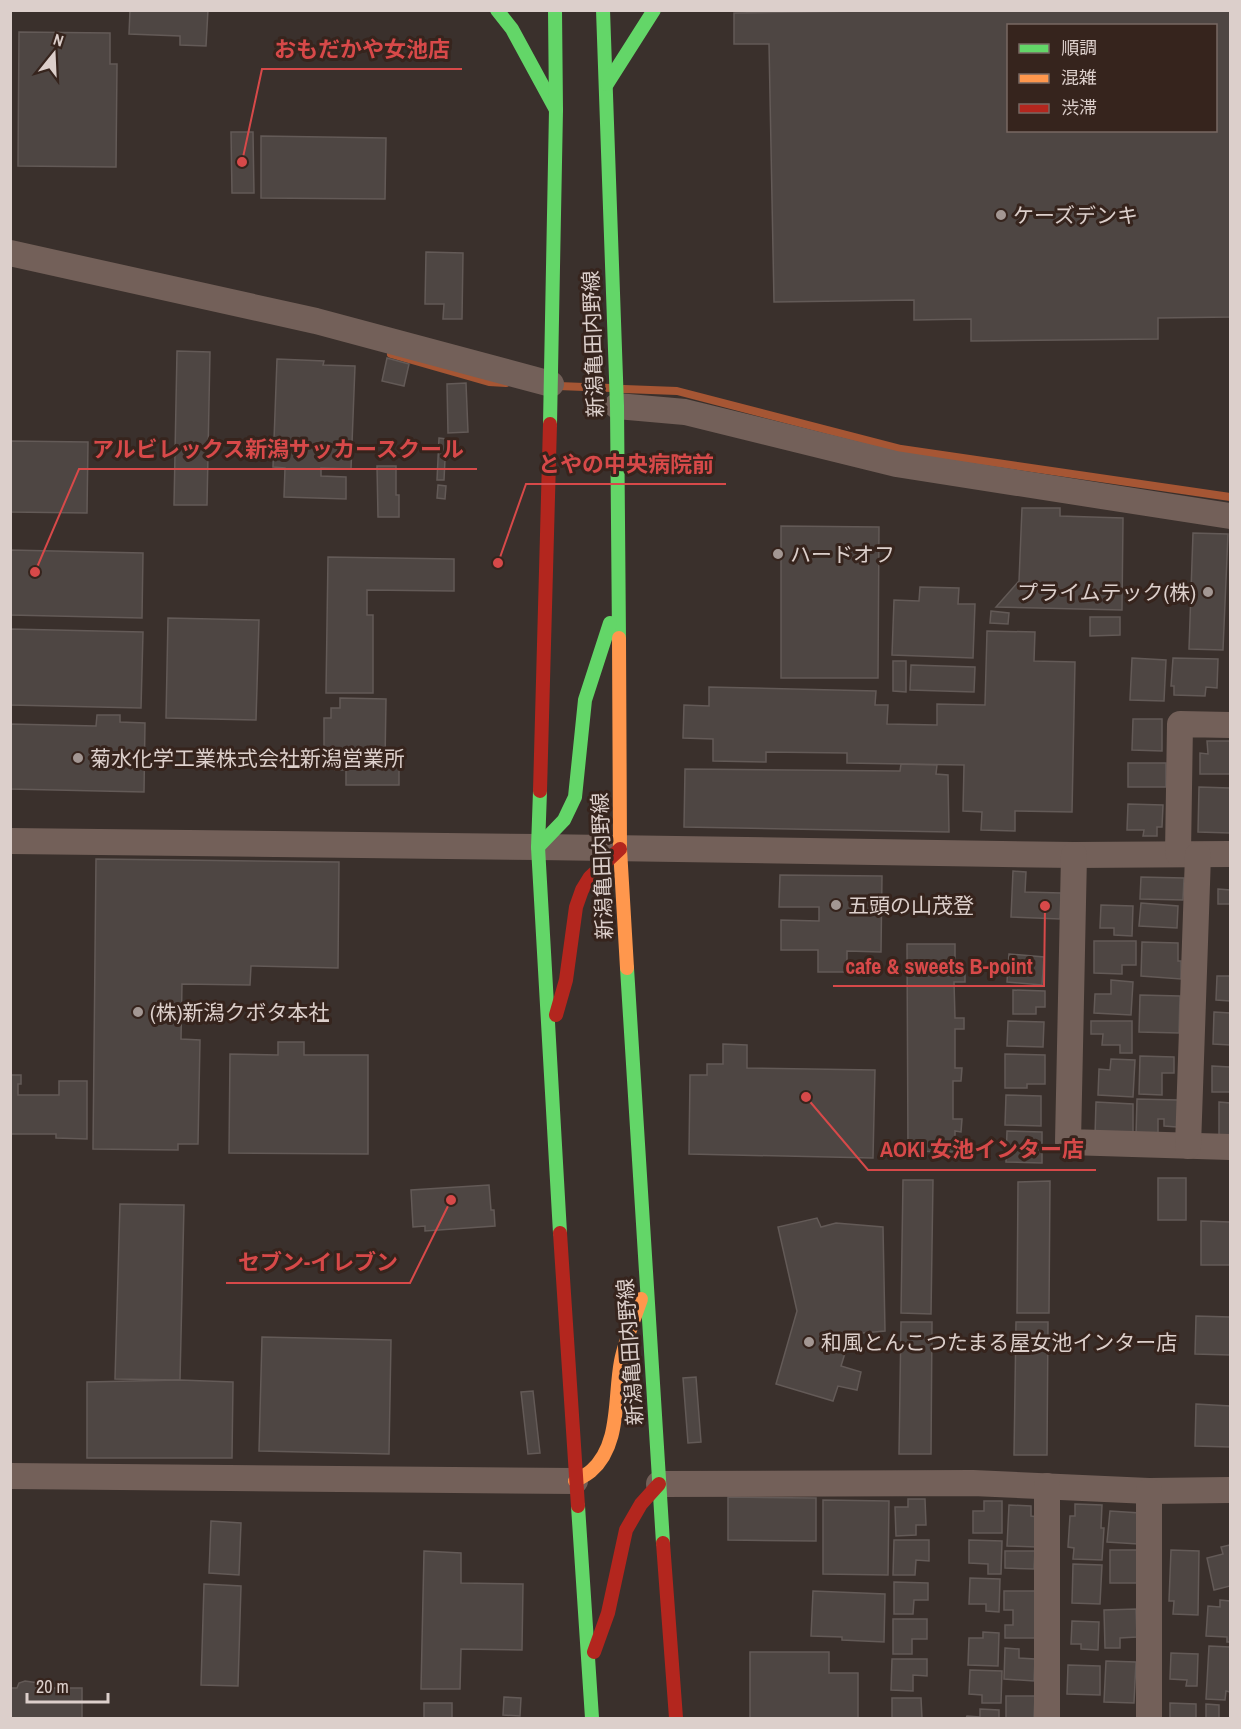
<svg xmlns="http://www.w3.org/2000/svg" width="1241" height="1729" viewBox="0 0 1241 1729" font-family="'Archivo Narrow','Noto Sans JP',sans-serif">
	<rect width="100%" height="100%" fill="#3a302c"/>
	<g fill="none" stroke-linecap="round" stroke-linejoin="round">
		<g stroke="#a65634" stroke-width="8">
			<path d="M391,354L489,382L506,383"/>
			<path d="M558,386L611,388"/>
			<path d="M624,389L677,391L901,449L1230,497"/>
		</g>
	</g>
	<g fill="#4e4643" stroke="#635a57" stroke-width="1.5" fill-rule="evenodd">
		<path d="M130,10H208L206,46L180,45V36L129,34Z"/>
		<path d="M942,10H1230V317L1158,318V339L971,341V319L914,320V300L774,302L769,44H734V13ZM1008,26H1216V130H1008Z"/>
		<path d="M19,32L110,33V64H117L116,167L18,166Z"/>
		<path d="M231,132H253L254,193H232Z"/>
		<path d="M261,136L386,138L385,199L261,198Z"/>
		<path d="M426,252L463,253L462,319H443L444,304H425Z"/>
		<path d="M177,351L210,352L207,505H174Z"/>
		<path d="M387,358L409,364L404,386L382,381Z"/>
		<path d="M277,359L324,361L323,365L355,366L351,469L321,468V476L346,477V499L284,497L285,468L273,467Z"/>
		<path d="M466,383L468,432L448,433L447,384Z"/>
		<path d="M439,438L446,439L444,480H437Z"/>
		<path d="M10,441L88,442L87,513L10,512Z"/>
		<path d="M377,466H396V495H399V517H378Z"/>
		<path d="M438,485L446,486L445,499L437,498Z"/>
		<path d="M1022,508H1060V516L1123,518L1122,610L996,607L1019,581Z"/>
		<path d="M781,526L879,527L878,678H781Z"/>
		<path d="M1193,533L1228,534L1223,650L1189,649Z"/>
		<path d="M10,550L143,553L142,618L10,615Z"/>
		<path d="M328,557L454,559V591L367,590V615H373V693H326Z"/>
		<path d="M920,587L959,588L958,604H975L973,658L892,655L894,600L919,601Z"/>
		<path d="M991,611L1009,613L1008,624L990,623Z"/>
		<path d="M1090,617H1120V635L1090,636Z"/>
		<path d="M168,618L259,620L256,720L166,718Z"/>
		<path d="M10,629L143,632L141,708L10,705Z"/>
		<path d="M987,631L1035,632L1034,661L1075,662L1072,812L1015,811V831L981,830L982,812L963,811L964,765L847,763V753L766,752V762L713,761V739L683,738L684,705L709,706V687L876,691L875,705H888L887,724L937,725V704L985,705Z"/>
		<path d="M1132,658L1166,660L1164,701L1130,700Z"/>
		<path d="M1173,658L1218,659L1217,688L1206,687L1205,696L1174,695V686H1171Z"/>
		<path d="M893,661H906V692L893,691Z"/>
		<path d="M911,665L975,667L974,692L910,690Z"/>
		<path d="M340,698L386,699L385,762H399V785H346V770H335V759H324V718H331V708H340Z"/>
		<path d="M97,715H120V722L145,723L144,792L10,789V724L96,726Z"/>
		<path d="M1133,719H1162V751L1132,750Z"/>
		<path d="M1207,741H1230V774H1200V753L1208,754Z"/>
		<rect x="1128" y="763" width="38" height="24"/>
		<path d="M901,764L937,765L936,774L948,775L949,832L684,827L685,769L900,771Z"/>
		<path d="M1199,787L1230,788V833L1198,832Z"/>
		<path d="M1128,804L1163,805L1162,827H1157V836H1143L1144,830H1127Z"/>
		<path d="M96,859L339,862L338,968L251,966L250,985L182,984L181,1039L200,1040L198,1144H178V1150L93,1149Z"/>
		<path d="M1013,871L1026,872L1025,892L1061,893L1060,919L1011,917Z"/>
		<path d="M780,875L882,876L881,952L847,951V972H818V950H781V920L819,921V907H779Z"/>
		<path d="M1141,877L1184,878L1183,900L1140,899Z"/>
		<path d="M1218,889L1230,890V904H1218Z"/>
		<path d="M1141,903L1178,906L1177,928L1139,926Z"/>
		<path d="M1101,905L1133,906L1132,936L1114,935V928H1100Z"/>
		<path d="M1094,941H1136V965H1122V974L1094,973Z"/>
		<path d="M1142,942L1178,943V961H1181V979L1141,976Z"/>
		<path d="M907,944H955V970H965V982H954L955,1018H964V1029H955V1068H962L961,1081H953V1119H962L961,1132L955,1131V1152L908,1151Z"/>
		<path d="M1009,954L1044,957L1042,985L1007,982Z"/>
		<path d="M1217,976H1230V1001L1216,1000Z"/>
		<path d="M1111,980L1133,982L1131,1015L1094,1013L1095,994H1111Z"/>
		<path d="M1013,990L1045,991V1007H1036V1014H1013Z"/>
		<path d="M1140,995L1180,996L1179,1033L1139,1032Z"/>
		<path d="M1214,1012L1230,1013V1045L1213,1044Z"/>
		<path d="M1008,1021L1044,1022L1043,1047L1007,1046Z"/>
		<path d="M1091,1021H1132V1053H1120V1045H1102L1103,1034H1091Z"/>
		<path d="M278,1042H304V1055H368V1154L229,1153L230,1054L278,1055Z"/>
		<path d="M723,1044L747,1045V1068L875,1070L873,1158L689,1154L690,1075H707V1064H723Z"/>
		<path d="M1005,1054L1045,1055V1084H1027V1088H1005Z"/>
		<path d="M1140,1056L1174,1057V1073H1162V1095L1139,1094Z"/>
		<path d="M1111,1059L1135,1060L1133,1097L1098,1095L1099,1069L1110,1070Z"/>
		<path d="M1212,1066L1230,1067V1092H1212Z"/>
		<path d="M10,1075H21V1084H18V1095H59V1081H87V1139L56,1138V1134H10Z"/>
		<path d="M1006,1095L1041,1096V1126L1005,1125Z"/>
		<path d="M1137,1099L1178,1100L1177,1127L1164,1126V1119H1158V1136H1136Z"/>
		<path d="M1096,1102L1133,1104V1133L1095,1136Z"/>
		<path d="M1219,1102L1230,1103V1135H1219Z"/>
		<path d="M1007,1131L1042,1132V1163L1006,1162Z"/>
		<rect x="1158" y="1178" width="28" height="42"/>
		<path d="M903,1180H933L931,1314L901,1313Z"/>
		<path d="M1050,1181L1049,1313H1017L1018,1182Z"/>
		<path d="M489,1185L491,1210H494L495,1226L425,1231V1226L413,1227L411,1190Z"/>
		<path d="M120,1204L184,1205L180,1380L115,1379Z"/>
		<path d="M817,1218L821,1227L836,1223L883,1227L885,1331L851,1334L841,1366L861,1372L857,1390L838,1386L833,1401L776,1384L797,1311L778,1227Z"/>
		<path d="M1201,1221L1230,1222V1265H1201Z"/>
		<path d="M1196,1316L1230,1317V1355L1195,1354Z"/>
		<path d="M901,1322H932L931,1454H899Z"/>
		<path d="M1016,1322H1048L1047,1455H1014Z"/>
		<path d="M262,1337L391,1340L389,1454L259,1451Z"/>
		<path d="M696,1377L701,1442L688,1443L683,1378Z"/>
		<path d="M180,1380L233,1382L232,1458H87V1382Z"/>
		<path d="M533,1391L540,1453L528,1454L521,1392Z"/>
		<path d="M1196,1404L1230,1406V1447L1195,1446Z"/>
		<path d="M728,1497L816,1498V1541L728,1540Z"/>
		<path d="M908,1499H925L926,1525H916V1535L896,1536L895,1507H908Z"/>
		<path d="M823,1500L889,1501L888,1575L823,1574Z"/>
		<path d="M984,1501H1002V1533H973V1511H984Z"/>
		<path d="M1075,1504L1102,1505L1101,1528H1104L1102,1560L1073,1559L1074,1548L1068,1547L1070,1516H1075Z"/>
		<path d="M1009,1505L1031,1506V1516L1038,1517L1037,1547L1007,1546Z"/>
		<path d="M1110,1511L1140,1513L1138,1544L1107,1542Z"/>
		<path d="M211,1521L241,1523L239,1575L209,1573Z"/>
		<path d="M894,1540H929V1561L916,1560L915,1575H893Z"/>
		<path d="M969,1540L1002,1541L1001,1574H988V1564L969,1563Z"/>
		<path d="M1230,1545V1586L1214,1590L1207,1558L1223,1554L1221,1547Z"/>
		<path d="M1110,1550H1139L1138,1583H1110Z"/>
		<path d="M1171,1550L1199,1551L1198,1615L1173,1614L1174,1601H1169Z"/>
		<path d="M424,1551L461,1553V1583L523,1584L522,1650L461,1649L460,1689H421Z"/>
		<path d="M1005,1551H1035L1034,1569L1005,1568Z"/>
		<path d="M1073,1564L1102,1565L1100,1604L1072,1603Z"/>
		<path d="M970,1578L1000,1579L999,1612L986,1611V1604H969Z"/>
		<path d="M894,1582L928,1583V1600H914L913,1614H894Z"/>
		<path d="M204,1584L241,1586L238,1686L201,1685Z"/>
		<path d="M813,1591L885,1594L884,1642L842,1640V1637L811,1636Z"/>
		<path d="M1004,1591H1036V1638H1005V1625H1013V1610H1004Z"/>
		<path d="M1220,1600L1230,1601V1642H1227V1637L1206,1636L1208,1606L1220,1607Z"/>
		<path d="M1136,1609L1137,1637L1120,1638V1648H1105L1104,1610Z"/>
		<path d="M893,1619H927V1639H912V1654H893Z"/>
		<path d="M1072,1621L1099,1622L1098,1650L1081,1649V1644H1071Z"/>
		<path d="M983,1632L999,1633L998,1666L968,1665L969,1638H983Z"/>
		<path d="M1209,1646L1230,1647V1692L1226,1691L1225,1700L1206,1699Z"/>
		<path d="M1005,1648L1019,1649V1658L1035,1659L1034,1681L1004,1679Z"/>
		<path d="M750,1652H829V1673H858V1718H750Z"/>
		<path d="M1171,1653L1198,1654L1197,1686H1186L1187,1680L1170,1679Z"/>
		<path d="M892,1659H927V1676L913,1675V1691L891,1690Z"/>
		<path d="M1106,1661L1136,1662L1134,1703L1104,1702Z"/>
		<path d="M1068,1665L1100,1666V1695L1067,1694Z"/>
		<path d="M970,1670L1002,1671L1001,1703H982V1695L969,1694Z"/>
		<path d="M25,1681L39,1683L47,1688H82V1718H10V1688H17L19,1683Z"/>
		<path d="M1006,1696H1035L1034,1718H1006Z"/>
		<path d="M504,1697L521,1698L520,1716L503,1715Z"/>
		<path d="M892,1698H921L922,1718H892Z"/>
		<rect x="424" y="1703" width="28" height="15"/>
		<path d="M1170,1703L1196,1704V1718H1170Z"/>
		<path d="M1206,1704L1219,1705V1718H1206Z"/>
		<path d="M980,1709L999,1710V1718H966L967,1716L980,1717Z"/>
	</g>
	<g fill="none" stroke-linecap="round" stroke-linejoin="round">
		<g stroke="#736059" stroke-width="26">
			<path d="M10,253L316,321L551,384"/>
			<path d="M617,406L685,412L896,464L1230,516"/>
			<path d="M10,841L538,847L1074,855L1230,854"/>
			<path d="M1178,853L1180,724L1230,725"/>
			<path d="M1074,855L1068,1142L1230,1147"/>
			<path d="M1188,1146L1198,855"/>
			<path d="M10,1476L575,1481"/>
			<path d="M659,1484L973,1483L1149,1491L1230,1490"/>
			<path d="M1149,1491V1718"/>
			<path d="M1047,1718V1486"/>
		</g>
		<g stroke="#63d668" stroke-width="14">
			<path d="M497,10L512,29L556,110"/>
			<path d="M603,10L617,406L619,638"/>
			<path d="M607,84L654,10"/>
			<path d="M550,424L556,110L555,10"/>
			<path d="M540,791L538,847L560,1233"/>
			<path d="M538,847L564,820L575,797L585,700L610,623"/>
			<path d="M627,968L663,1543"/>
			<path d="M578,1506L592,1718"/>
		</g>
		<g stroke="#ff974d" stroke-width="14">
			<path d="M619,638L620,849L627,968"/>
			<path d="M575,1481C580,1478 586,1475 591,1471C621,1445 614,1397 621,1361C625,1340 634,1320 641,1299"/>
		</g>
		<g stroke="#b3261e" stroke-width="14">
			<path d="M540,791L550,424"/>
			<path d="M556,1015L566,980L576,907L582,890L590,877L620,849"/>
			<path d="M560,1233L578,1506"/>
			<path d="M663,1543L676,1718"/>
			<path d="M594,1652L608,1613L626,1530L641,1504L659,1484"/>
		</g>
	</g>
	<g fill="#a39793" stroke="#36241d" stroke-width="2">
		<circle cx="1001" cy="215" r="6"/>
		<circle cx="778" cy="554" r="6"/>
		<circle cx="1208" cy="592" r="6"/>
		<circle cx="78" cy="758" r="6"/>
		<circle cx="836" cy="905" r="6"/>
		<circle cx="138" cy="1012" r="6"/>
		<circle cx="809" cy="1342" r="6"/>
	</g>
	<g text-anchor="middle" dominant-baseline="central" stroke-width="6" stroke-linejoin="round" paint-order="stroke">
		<g font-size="21" fill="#dccfcb" stroke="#36241d" text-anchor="start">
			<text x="1013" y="215">ケーズデンキ</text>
			<text x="790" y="554">ハードオフ</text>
			<text x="1196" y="592" text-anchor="end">プライムテック(株)</text>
			<text x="90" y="758">菊水化学工業株式会社新潟営業所</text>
			<text x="848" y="905">五頭の山茂登</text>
			<text x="150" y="1012">(株)新潟クボタ本社</text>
			<text x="821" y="1342">和風とんこつたまる屋女池インター店</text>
		</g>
		<g font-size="21" fill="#dccfcb" stroke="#36241d">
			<text transform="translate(593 344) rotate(-92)">新潟亀田内野線</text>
			<text transform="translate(602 866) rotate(-92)">新潟亀田内野線</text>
			<text transform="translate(630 1352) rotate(-94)">新潟亀田内野線</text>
		</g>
	</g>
	<path fill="none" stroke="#d74949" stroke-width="2" d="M242 162L262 69H462M35 572L79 469H477M498 563L526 484H726M1045 906L1044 986H833M806 1097L868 1170H1096M451 1200L410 1283H226"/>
	<g fill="#d74949" stroke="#36241d" stroke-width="2">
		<circle cx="242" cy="162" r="6"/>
		<circle cx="35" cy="572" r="6"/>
		<circle cx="498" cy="563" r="6"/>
		<circle cx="1045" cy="906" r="6"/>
		<circle cx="806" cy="1097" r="6"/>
		<circle cx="451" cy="1200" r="6"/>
	</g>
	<g font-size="22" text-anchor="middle" font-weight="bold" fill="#d74949" stroke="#36241d" stroke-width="6" stroke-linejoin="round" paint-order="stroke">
		<text x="362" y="57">おもだかや女池店</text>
		<text x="278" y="457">アルビレックス新潟サッカースクール</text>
		<text x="626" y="472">とやの中央病院前</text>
		<text x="939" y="974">cafe &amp; sweets B-point</text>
		<text x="982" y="1157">AOKI 女池インター店</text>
		<text x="318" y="1270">セブン-イレブン</text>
	</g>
	<rect width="1241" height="1729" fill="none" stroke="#dccfcb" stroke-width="24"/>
	<rect x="1007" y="24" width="210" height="108" fill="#36241d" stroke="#786863" stroke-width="1.5"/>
	<rect x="1019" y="44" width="30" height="9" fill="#63d668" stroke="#786863" stroke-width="1.5"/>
	<text x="1061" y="54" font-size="18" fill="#dccfcb">順調</text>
	<rect x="1019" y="74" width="30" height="9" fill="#ff974d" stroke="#786863" stroke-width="1.5"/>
	<text x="1061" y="84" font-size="18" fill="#dccfcb">混雑</text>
	<rect x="1019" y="104" width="30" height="9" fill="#b3261e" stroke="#786863" stroke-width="1.5"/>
	<text x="1061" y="114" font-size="18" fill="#dccfcb">渋滞</text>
	<g transform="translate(54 54) rotate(18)" stroke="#36241d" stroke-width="4.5" paint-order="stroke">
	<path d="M0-4.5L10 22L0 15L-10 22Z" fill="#dccfcb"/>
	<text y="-9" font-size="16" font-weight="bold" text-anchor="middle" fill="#dccfcb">N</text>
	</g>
	<path d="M27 1693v9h81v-9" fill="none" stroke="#dccfcb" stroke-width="3"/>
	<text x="36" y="1693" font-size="18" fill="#dccfcb" stroke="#36241d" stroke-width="4.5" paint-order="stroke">20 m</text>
</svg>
